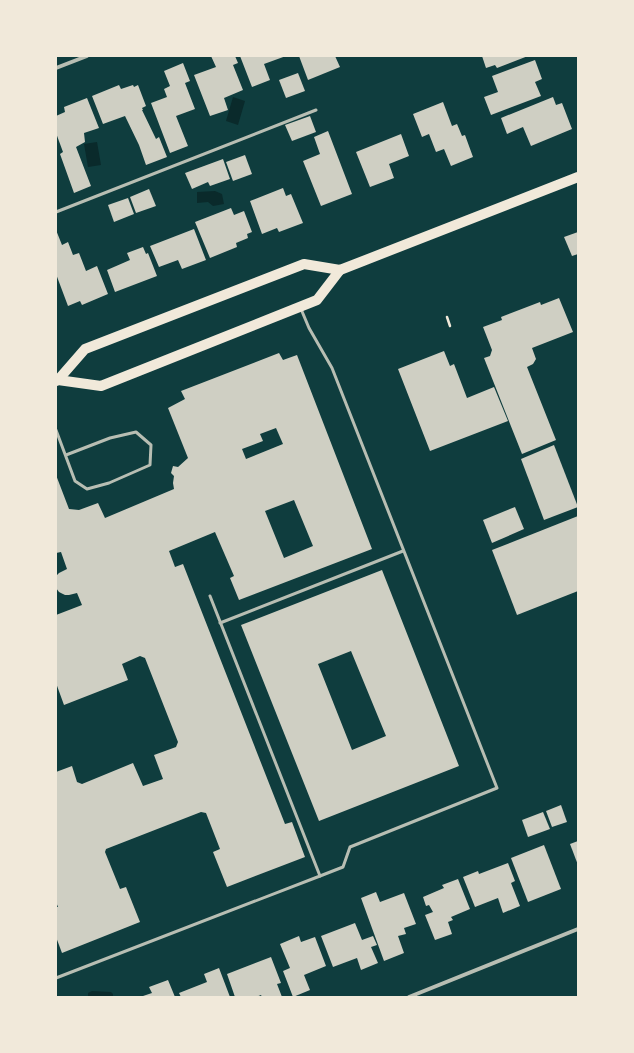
<svg xmlns="http://www.w3.org/2000/svg" width="634" height="1053" viewBox="0 0 634 1053" font-family="'DejaVu Sans',sans-serif">
	<rect width="100%" height="100%" fill="#0f3d3e"/>
	<g fill="#0a2a2b">
		<path d="M233,97L245,101L238,125L226,121Z"/>
		<path d="M97,142L101,165L88,167L84,144Z"/>
		<path d="M215,191L222,194L224,204L213,206L208,202L197,203V192Z"/>
		<path d="M92,991L111,992L113,994V997H88V993Z"/>
	</g>
	<g fill="#cfcfc3" fill-rule="evenodd">
		<path d="M211,56H235L238,63L233,65L243,90L224,98L228,110L210,116L194,75L216,67Z"/>
		<path d="M240,56H286L264,64L270,80L252,87Z"/>
		<path d="M299,56H335L340,67L308,80Z"/>
		<path d="M482,56H528L497,68L495,65L486,68Z"/>
		<path d="M535,60L542,79L535,82L541,96L491,115L484,97L498,92L492,76Z"/>
		<path d="M183,63L190,81L185,83L195,109L176,116L188,146L170,153L151,103L167,97L164,89L170,86L164,71Z"/>
		<path d="M298,73L305,91L286,98L279,80Z"/>
		<path d="M119,85L121,89L133,85L134,87L138,85L146,106L142,108L143,110H142L156,139L159,137L167,157L146,165L139,145L125,116L103,124L92,96Z"/>
		<path d="M553,97L556,105L562,103L572,129L531,146L523,127L507,134L501,118Z"/>
		<path d="M87,98L99,128L84,133L85,142L76,147L91,186L74,193L60,154L63,152L56,133V116L65,112L64,107Z"/>
		<path d="M443,102L452,126L457,124L462,136L465,135L473,157L451,166L444,149L436,152L429,134L422,137L413,114Z"/>
		<path d="M310,116L316,132L292,141L285,125Z"/>
		<path d="M328,131L352,194L321,206L303,161L320,154L314,137Z"/>
		<path d="M401,134L409,156L389,164L394,178L370,187L356,152Z"/>
		<path d="M245,155L252,174L233,181L226,162Z"/>
		<path d="M223,159L230,179L210,186L208,182L192,189L185,173Z"/>
		<path d="M283,188L286,196L291,194L303,223L279,232L277,228L262,234L250,201Z"/>
		<path d="M149,189L156,206L136,213L130,197Z"/>
		<path d="M128,198L134,214L114,222L108,205Z"/>
		<path d="M231,208L234,215L244,211L252,232L247,234L248,238L236,243L237,247L210,258L195,222Z"/>
		<path d="M194,229L206,260L182,269L178,260L159,267L150,246Z"/>
		<path d="M56,230L62,245L68,242L73,255L79,253L86,271L97,266L108,294L82,305L80,301L68,306L56,274Z"/>
		<path d="M578,232V254L572,256L564,237Z"/>
		<path d="M143,247L146,254L148,253L157,276L115,292L107,270L130,260L127,253Z"/>
		<path d="M559,298L573,332L532,348L536,359L533,364L527,367L556,440L522,454L484,358L490,356L492,350L483,327L502,320L501,317L540,302L541,305Z"/>
		<path d="M444,351L450,366L454,364L467,398L494,387L508,421L430,451L398,369Z"/>
		<path d="M279,353L283,360L297,355L372,549L239,600L230,578L234,576L215,532L169,551L175,567L183,564L285,824L292,822L305,857L227,887L213,852L220,849L206,813L201,812L106,849L105,852L120,889L126,887L140,922L62,953L56,937V907H58L56,902V772L72,766L77,782L82,784L133,763L143,786L163,779L154,755L176,747L178,742L145,658L140,656L122,664L128,680L64,705L56,683V615L82,605L77,593L69,595H65L59,592L56,588V576L59,573L67,569L61,552L56,553V475L69,509L79,510L98,503L105,518L174,489L173,483L174,476L171,473L173,466L178,467L188,458L168,408L185,399L181,391ZM276,428L283,444L246,459L242,449L263,441L260,434ZM294,500L313,546L284,558L265,511Z"/>
		<path d="M554,445L578,507L544,520L521,459Z"/>
		<path d="M515,507L524,529L492,543L483,520Z"/>
		<path d="M578,516V591L517,615L492,550Z"/>
		<path d="M382,570L459,766L319,821L241,625ZM351,651L386,736L352,750L318,664Z"/>
		<path d="M561,805L567,822L552,827L546,811Z"/>
		<path d="M543,812L550,829L528,837L522,820Z"/>
		<path d="M578,841V865L570,844Z"/>
		<path d="M544,845L561,889L528,902L511,858Z"/>
		<path d="M508,863L515,881L511,883L520,906L503,913L498,898L475,907L463,877L478,871L479,874Z"/>
		<path d="M458,879L470,909L451,917L453,920L448,922L452,934L435,940L425,915L433,912L429,905L426,906L423,897L444,888L442,885Z"/>
		<path d="M376,892L380,902L404,893L416,924L404,928L406,934L398,936L404,953L384,961L361,898Z"/>
		<path d="M355,923L362,940L373,936L377,945L371,947L378,963L361,970L357,958L333,967L321,936Z"/>
		<path d="M299,936L301,942L315,937L326,966L304,975L310,990L293,997L283,971L290,968L280,944Z"/>
		<path d="M271,957L281,983L277,984L282,997H262L261,995L256,997H235L227,974Z"/>
		<path d="M219,968L230,997H181L179,993L207,982L204,974Z"/>
		<path d="M168,980L175,997H140L152,993L149,987Z"/>
	</g>
	<g fill="none" stroke-linecap="round" stroke-linejoin="round">
		<path stroke="#f1e9da" stroke-width="2.5" d="M447,317L450,326"/>
		<g stroke="#b8beb3" stroke-width="3">
			<path d="M56,212L316,110"/>
			<path d="M301,309L309,328L332,368L497,788L350,847L343,867L320,876"/>
			<path d="M56,430L75,481L87,489L109,483L150,465L151,445L136,432L110,438L66,455"/>
			<path d="M220,623L403,551"/>
			<path d="M56,978L320,876L210,596"/>
		</g>
		<g stroke="#b8beb3" stroke-width="4">
			<path d="M56,68L87,56"/>
			<path d="M409,997L578,929"/>
		</g>
		<g stroke="#f1e9da" stroke-width="10">
			<path d="M58,380L101,386L317,300L340,270"/>
			<path d="M56,381L58,380L85,349L304,264L340,270L578,177"/>
		</g>
	</g>
	<rect width="634" height="1053" fill="none" stroke="#f1e9da" stroke-width="114"/>
</svg>
